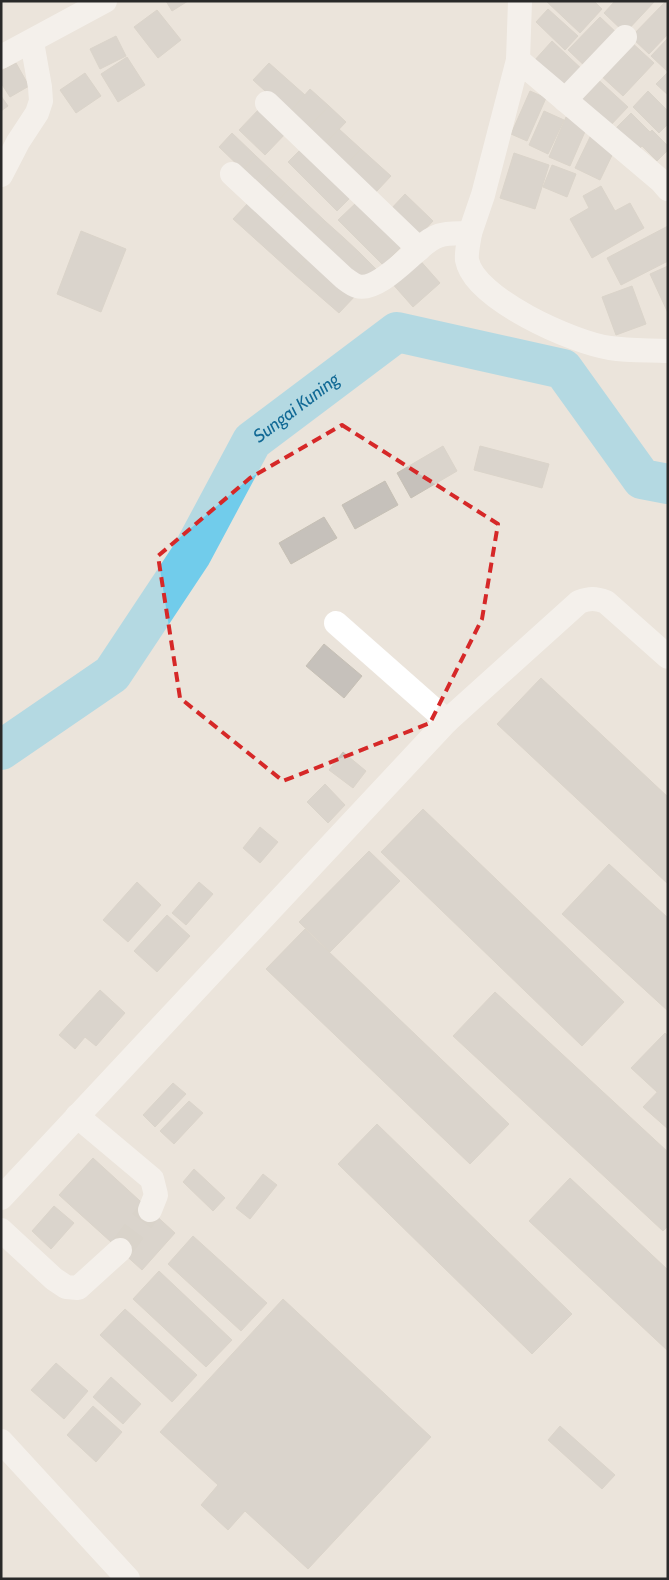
<svg xmlns="http://www.w3.org/2000/svg" width="669" height="1580" viewBox="0 0 669 1580" font-family="Cabin,sans-serif">
	<rect width="100%" height="100%" fill="#ebe4db"/>
	<g fill="none" stroke-linecap="round" stroke-linejoin="round">
		<path stroke="#71cceb" stroke-width="40" id="s1" d="M1,750L112,674L191,555L252,441L397,332L563,369L642,479L668,484"/>
	</g>
	<g fill="#c6c1bb" stroke="#c6c0b5">
		<path d="M166,1H188L172,11Z"/>
		<path d="M546,1H594L602,9L580,33Z"/>
		<path d="M615,1H655L625,33L604,13Z"/>
		<path d="M665,2L668,4V34L649,54L631,37Z"/>
		<path d="M548,9L578,36L565,50L536,22Z"/>
		<path d="M157,10L181,40L158,58L134,27Z"/>
		<path d="M600,17L620,36L589,70L568,50Z"/>
		<path d="M116,36L126,56L100,69L90,49Z"/>
		<path d="M668,38V70L667,71L651,56Z"/>
		<path d="M629,40L654,63L623,96L598,73Z"/>
		<path d="M552,41L586,73L567,92L534,61Z"/>
		<path d="M127,57L145,85L118,102L101,74Z"/>
		<path d="M16,63L29,86L10,97L1,83V71Z"/>
		<path d="M269,63L305,95L289,113L253,80Z"/>
		<path d="M668,72V95L656,84Z"/>
		<path d="M85,73L101,96L76,113L60,90Z"/>
		<path d="M593,75L628,107L607,129L573,96Z"/>
		<path d="M310,89L329,106L307,129L289,113Z"/>
		<path d="M530,91L546,98L527,141L511,134Z"/>
		<path d="M648,91L668,111V124L659,133L633,107Z"/>
		<path d="M1,96L8,106L1,111Z"/>
		<path d="M329,106L346,122L324,145L307,129Z"/>
		<path d="M261,107L287,132L265,155L239,130Z"/>
		<path d="M544,111L564,120L548,154L529,145Z"/>
		<path d="M631,113L650,132L652,130L668,146V150L657,161L642,146L635,153L613,131Z"/>
		<path d="M566,117L587,127L570,166L549,157Z"/>
		<path d="M339,129L361,149L346,165L324,145Z"/>
		<path d="M232,133L256,156L243,170L219,147Z"/>
		<path d="M591,135L616,147L600,180L575,168Z"/>
		<path d="M305,145L354,194L337,211L288,162Z"/>
		<path d="M361,149L391,176L376,192L346,165Z"/>
		<path d="M514,153L549,165L535,209L500,198Z"/>
		<path d="M256,156L273,172L260,186L243,170Z"/>
		<path d="M552,165L576,174L567,197L543,187Z"/>
		<path d="M273,172L290,188L277,202L260,186Z"/>
		<path d="M601,186L615,211L630,203L644,228L592,258L570,219L589,208L583,196Z"/>
		<path d="M290,188L308,205L295,219L277,202Z"/>
		<path d="M405,194L433,221L419,236L390,210Z"/>
		<path d="M250,201L311,255L294,274L233,219Z"/>
		<path d="M358,201L402,246L383,265L338,220Z"/>
		<path d="M308,205L325,221L312,235L295,219Z"/>
		<path d="M325,221L344,238L330,252L312,235Z"/>
		<path d="M668,226V261L621,285L607,258Z"/>
		<path d="M81,231L126,249L101,312L57,294Z"/>
		<path d="M344,238L360,253L346,267L330,252Z"/>
		<path d="M360,253L377,270L364,284L346,267Z"/>
		<path d="M311,255L356,295L339,313L294,274Z"/>
		<path d="M417,257L440,283L413,307L390,281Z"/>
		<path d="M668,266V313L650,274Z"/>
		<path d="M632,286L646,324L616,335L602,297Z"/>
		<path d="M443,446L457,471L411,498L397,473Z"/>
		<path d="M480,446L549,464L542,488L474,470Z"/>
		<path d="M385,481L398,505L355,529L342,505Z"/>
		<path d="M324,517L337,538L291,564L279,543Z"/>
		<path d="M324,644L362,676L344,698L306,666Z"/>
		<path d="M541,678L668,797V884L497,724Z"/>
		<path d="M343,752L366,771L353,788L329,770Z"/>
		<path d="M325,784L345,805L328,823L307,802Z"/>
		<path d="M423,809L624,1002L582,1046L381,852Z"/>
		<path d="M260,827L278,842L260,863L243,848Z"/>
		<path d="M369,851L400,881L330,952L299,922Z"/>
		<path d="M609,864L668,918V1011L562,914Z"/>
		<path d="M137,882L161,905L128,942L103,920Z"/>
		<path d="M199,882L213,894L186,925L172,913Z"/>
		<path d="M167,915L190,936L157,972L134,951Z"/>
		<path d="M305,929L509,1124L470,1164L266,969Z"/>
		<path d="M100,990L125,1013L96,1046L85,1037L75,1049L59,1035Z"/>
		<path d="M495,992L668,1152V1226L663,1231L453,1036Z"/>
		<path d="M665,1033L668,1036V1081L657,1092L631,1068Z"/>
		<path d="M668,1081V1129L643,1107Z"/>
		<path d="M173,1083L186,1094L155,1127L143,1115Z"/>
		<path d="M189,1101L203,1113L174,1144L160,1131Z"/>
		<path d="M377,1124L572,1314L532,1354L338,1164Z"/>
		<path d="M93,1158L175,1233L142,1270L59,1195Z"/>
		<path d="M194,1169L225,1198L213,1211L183,1182Z"/>
		<path d="M263,1174L277,1185L250,1219L236,1208Z"/>
		<path d="M570,1178L668,1270V1351L529,1221Z"/>
		<path d="M54,1206L74,1223L51,1249L32,1231Z"/>
		<path d="M193,1236L267,1303L241,1331L168,1264Z"/>
		<path d="M159,1271L232,1340L206,1367L133,1299Z"/>
		<path d="M283,1299L431,1437L308,1569L245,1511L228,1530L201,1505L218,1485L160,1432Z"/>
		<path d="M125,1309L197,1375L172,1402L100,1335Z"/>
		<path d="M56,1363L88,1391L64,1419L31,1390Z"/>
		<path d="M111,1377L141,1404L123,1424L93,1397Z"/>
		<path d="M93,1406L122,1432L96,1462L67,1435Z"/>
		<path d="M560,1426L615,1475L602,1489L548,1440Z"/>
	</g>
	<g fill="none" stroke-linecap="round" stroke-linejoin="round">
		<path stroke="#c4bfb7" stroke-width="24" stroke-dasharray="24 12" stroke-linecap="butt" d="M120,1250L150,1210"/>
		<g stroke="#fff" stroke-width="24">
			<path d="M1,57L105,1"/>
			<path d="M518,60L520,1"/>
			<path d="M565,100L625,37"/>
			<path d="M267,103L419,249C438,231 446,234 470,233L483,195L518,60L661,181L668,189"/>
			<path d="M232,174L344,278C348,281 353,285 357,286C376,292 405,260 419,249"/>
			<path d="M1,175L18,142L37,113L41,101L40,87L32,42"/>
			<path d="M470,233C469,241 466,252 467,260C474,299 574,343 610,348C629,351 649,350 668,351"/>
			<path d="M336,623L447,721"/>
			<path d="M77,1116L152,1179L156,1195L150,1210"/>
			<path d="M1,1198L447,721L579,602C590,598 595,598 606,602L668,657"/>
			<path d="M1,1230L54,1279L66,1287L78,1288L120,1250"/>
			<path d="M1,1441L128,1579"/>
		</g>
	</g>
	<path d="M0 0H669V1580H0ZM342,425L498,524L482,619L430,723L283,781L180,698L158,556L250,478Z" fill="#ebe4db" fill-opacity=".55" fill-rule="evenodd"/>
	<path fill="none" stroke="#d62828" stroke-width="4" stroke-dasharray="10 6" stroke-linejoin="round" d="M342,425L498,524L482,619L430,723L283,781L180,698L158,556L250,478Z"/>
	<g text-anchor="middle" dominant-baseline="central" stroke-width="4.5" stroke-linejoin="round" paint-order="stroke">
		<g font-size="18" font-style="italic" fill="#116995" stroke="#fff">
			<text stroke="none"><textPath href="#s1" startOffset="462">Sungai Kuning</textPath></text>
		</g>
	</g>
	<rect width="669" height="1580" fill="none" stroke="#292929" stroke-width="5"/>
</svg>
